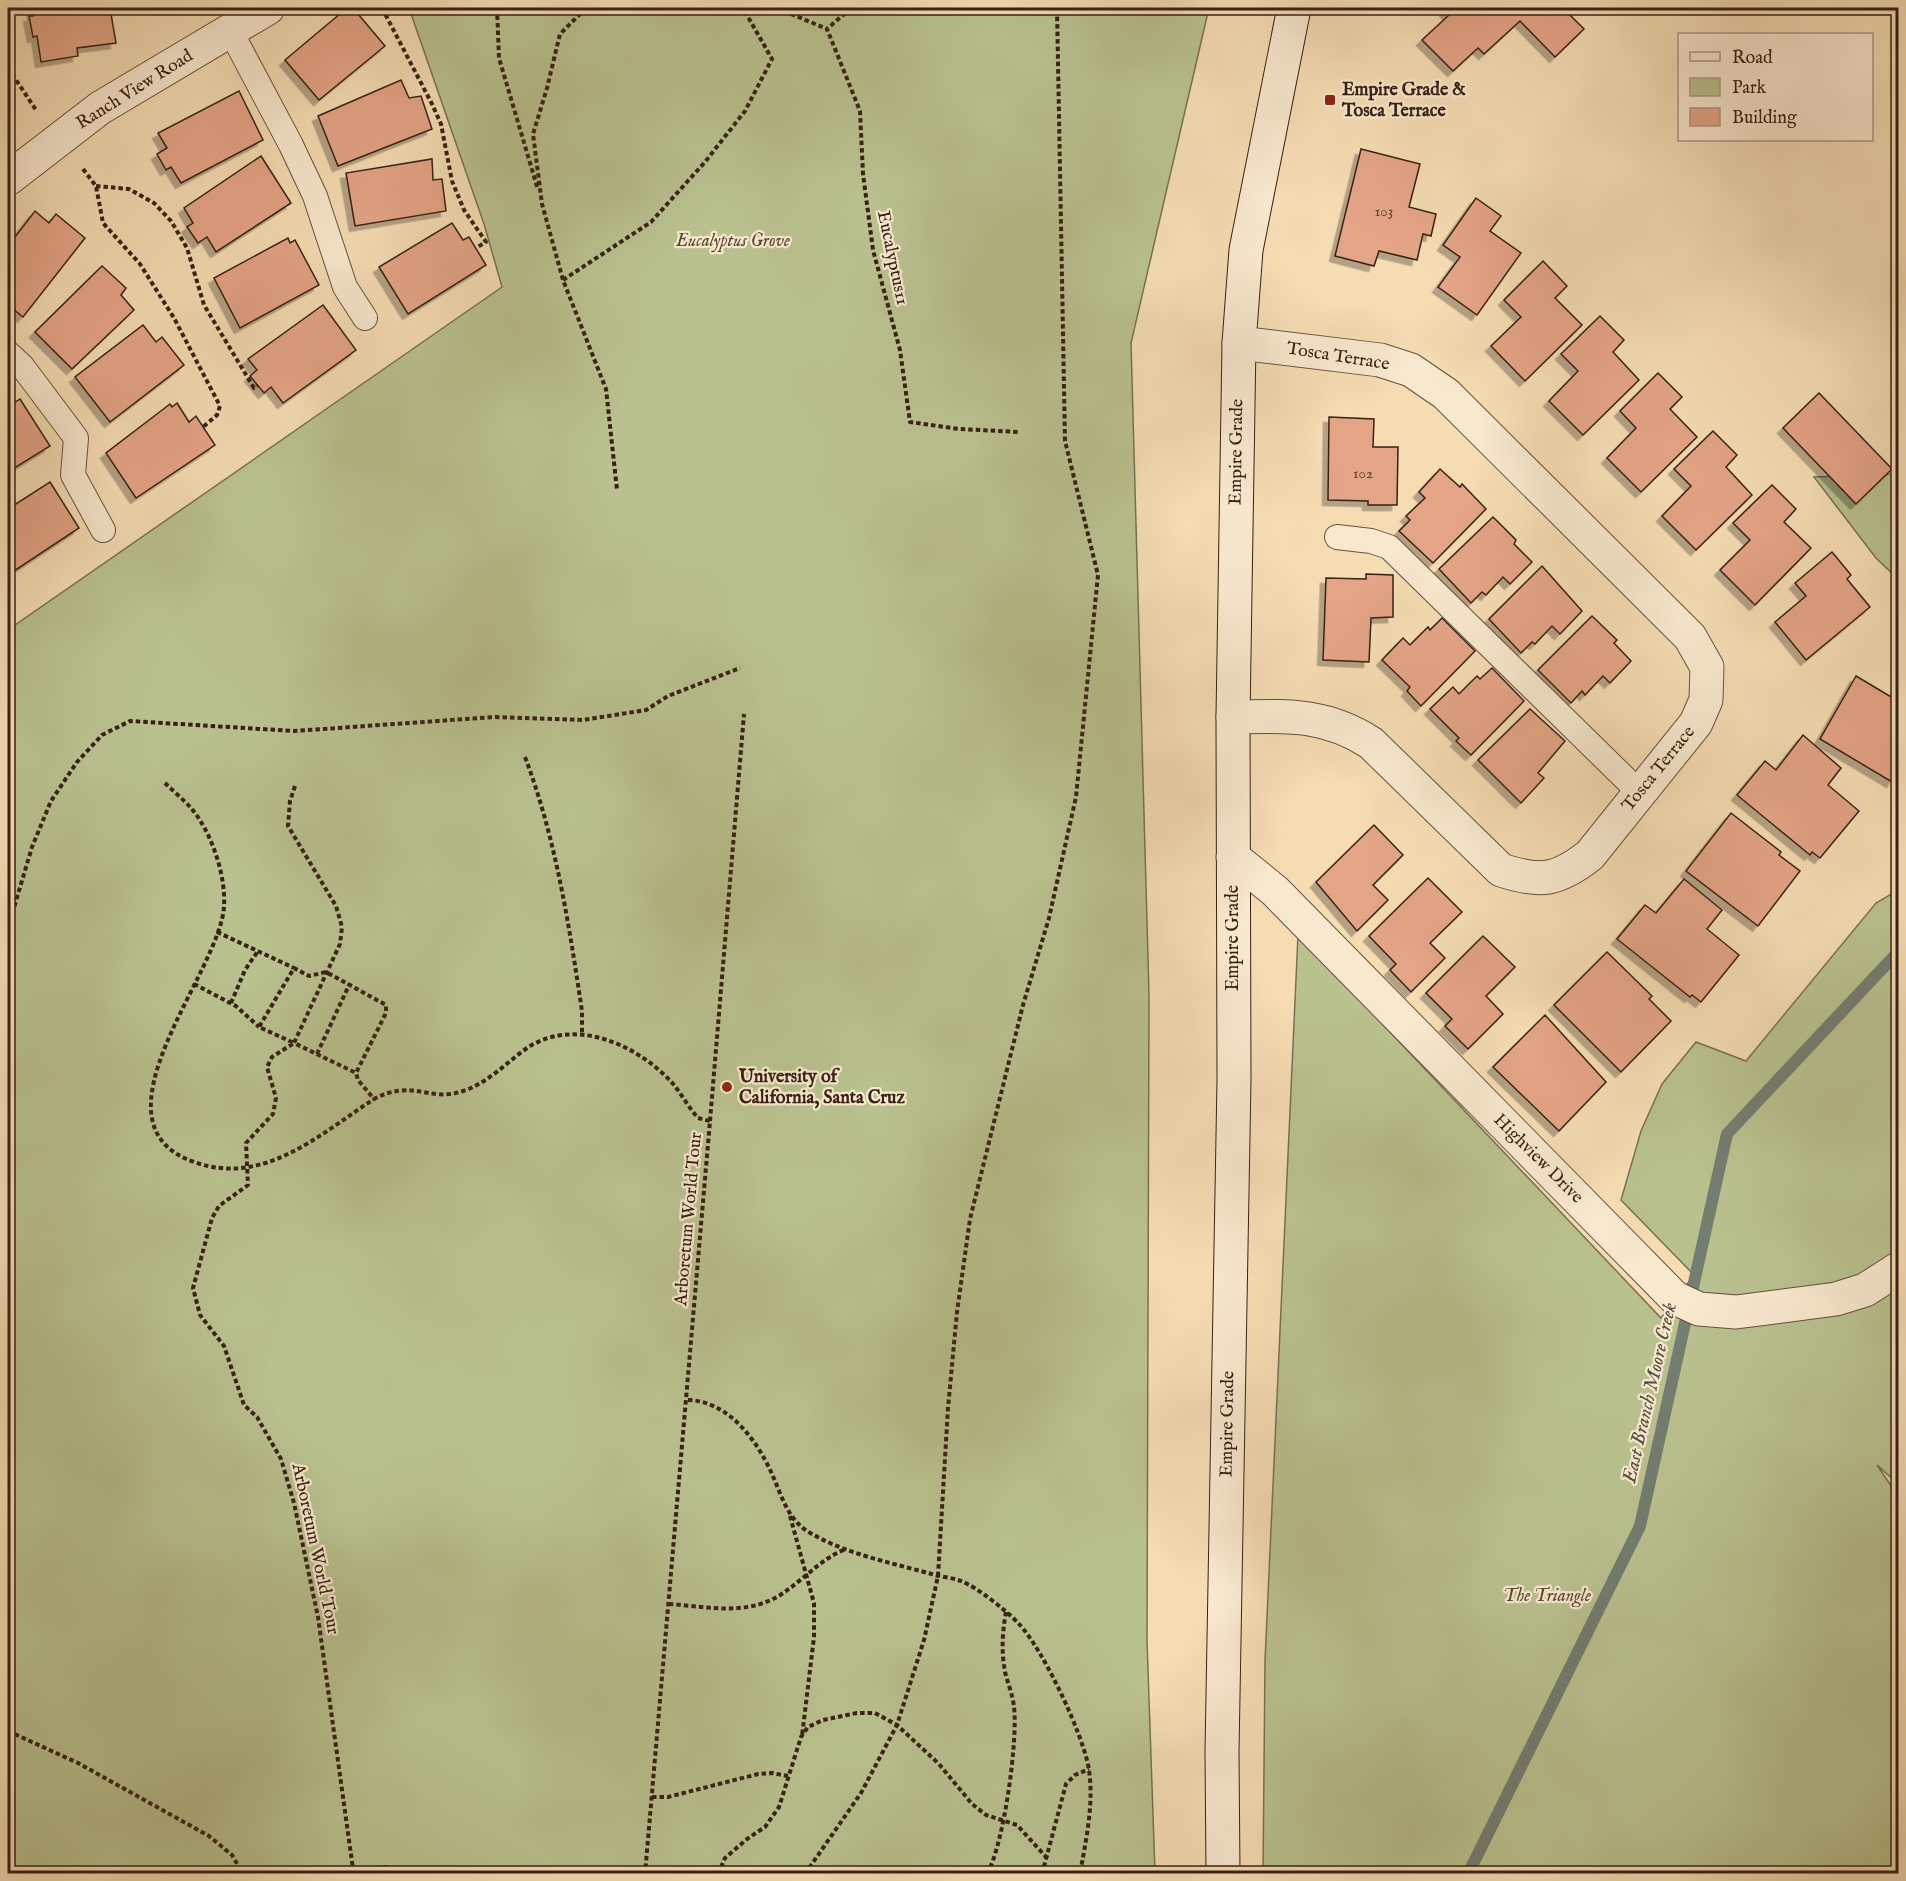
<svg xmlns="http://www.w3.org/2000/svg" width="1906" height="1881" viewBox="0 0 1906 1881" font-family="'IM FELL English',serif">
	<defs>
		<filter id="shadow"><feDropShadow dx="-5.5" dy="5.5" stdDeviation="0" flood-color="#0004"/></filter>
	</defs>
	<rect width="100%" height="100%" fill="#f5dcb3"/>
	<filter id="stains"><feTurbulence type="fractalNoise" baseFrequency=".00333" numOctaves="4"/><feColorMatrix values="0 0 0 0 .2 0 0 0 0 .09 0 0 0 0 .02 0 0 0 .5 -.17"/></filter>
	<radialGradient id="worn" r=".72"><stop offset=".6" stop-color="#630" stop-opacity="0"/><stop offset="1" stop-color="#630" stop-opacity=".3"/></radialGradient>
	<g fill="#b9c18f" stroke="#787152" stroke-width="1.5">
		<path d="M409,8H1209L1131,343L1149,995L1147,1640L1155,1873H8V630L502,287L484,224Z"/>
		<path d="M1898,474V579L1876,558L1814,477Z"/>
		<path d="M1898,890V1484L1877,1465L1898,1496V1873L1263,1874L1265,1661L1298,935L1661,1318L1694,1275L1621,1200L1641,1131L1662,1084L1696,1042L1746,1061L1876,903Z"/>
	</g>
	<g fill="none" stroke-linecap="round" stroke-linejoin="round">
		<path stroke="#747d71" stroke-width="12" d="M1468,1874L1640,1526L1727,1134L1898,952"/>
	</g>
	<g fill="#e4a486" stroke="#372114" stroke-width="1.5" filter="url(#shadow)">
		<path d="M32,8H110L116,43L77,48L78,56L41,62L37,36L33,37L29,16H33Z"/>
		<path d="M347,8H353L385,46L319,100L285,60Z"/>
		<path d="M1563,8L1584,29L1555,57L1520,21L1484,54L1478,48L1453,71L1422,40L1449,15L1443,8Z"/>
		<path d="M401,80L409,98L421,96L432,129L338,166L318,116Z"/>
		<path d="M239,91L263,140L181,183L171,167L166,170L157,154L167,148L158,133Z"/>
		<path d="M1361,149L1420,164L1409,207L1436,214L1431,236L1423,234L1417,260L1379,251L1374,266L1335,256Z"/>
		<path d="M261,156L291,203L216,252L207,237L198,243L187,227L193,223L184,208Z"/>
		<path d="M432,159L433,180L442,179L446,211L355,226L346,173Z"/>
		<path d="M1476,198L1501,216L1490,231L1521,253L1477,315L1438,287L1460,257L1443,245Z"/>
		<path d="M35,211L49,223L56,214L85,238L23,317L8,305V246Z"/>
		<path d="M452,223L463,240L469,237L486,265L408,314L379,267Z"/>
		<path d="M288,238L290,243L295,240L319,285L240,328L214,278Z"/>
		<path d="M1543,261L1567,286L1555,298L1582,325L1525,381L1491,346L1521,317L1504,300Z"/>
		<path d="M102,266L126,288L121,295L134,310L72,369L35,332Z"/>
		<path d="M323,305L356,350L283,403L271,387L264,393L250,376L257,370L248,359Z"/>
		<path d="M1600,316L1624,340L1613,352L1639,380L1583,435L1549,401L1578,371L1561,354Z"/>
		<path d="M143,325L156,342L162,337L184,365L110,422L75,377Z"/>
		<path d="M1658,373L1682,397L1670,409L1697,437L1641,492L1607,458L1636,428L1620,411Z"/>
		<path d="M1819,393L1892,469L1856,504L1783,428Z"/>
		<path d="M20,399L50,446L8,472V407Z"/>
		<path d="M177,403L189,422L196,416L215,445L136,498L106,453L170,404L172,407Z"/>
		<path d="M1329,417L1374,419L1373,447H1398L1397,505H1368V501L1328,500Z"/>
		<path d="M1713,431L1737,455L1726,467L1752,495L1696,550L1662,516L1691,486L1674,469Z"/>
		<path d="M1440,469L1460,487L1462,484L1486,509L1433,563L1399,531L1410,520L1406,516L1425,498L1419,492Z"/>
		<path d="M50,482L79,528L8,575V509Z"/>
		<path d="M1772,485L1796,509L1784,522L1811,548L1755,605L1720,570L1750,540L1733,523Z"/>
		<path d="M1493,517L1516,540L1514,544L1532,562L1510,584L1503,577L1486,595L1482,592L1471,603L1439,569Z"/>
		<path d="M1832,552L1851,575L1847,579L1870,607L1806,660L1775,622L1806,596L1795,583Z"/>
		<path d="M1542,566L1582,611L1560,634L1552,626L1535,644L1532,642L1521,653L1489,619Z"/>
		<path d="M1366,574L1393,575V617L1371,618L1369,662L1323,660L1326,578L1366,579Z"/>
		<path d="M1592,616L1617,640L1614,643L1631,661L1610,683L1603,676L1585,695L1582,691L1571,703L1538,670Z"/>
		<path d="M1442,618L1475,651L1421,706L1407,691L1410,687L1382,660L1403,638L1410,645L1428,627L1430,630Z"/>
		<path d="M1492,668L1524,701L1471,755L1456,741L1459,738L1430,709L1453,687L1459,694L1477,676L1480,679Z"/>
		<path d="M1856,676L1898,701V771L1892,782L1820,739Z"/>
		<path d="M1530,709L1565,741L1538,773L1544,778L1521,803L1478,760Z"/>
		<path d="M1803,735L1841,768L1828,785L1859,811L1820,858L1812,852L1810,855L1737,795L1765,761L1776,770Z"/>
		<path d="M1731,813L1781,852L1779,855L1800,871L1758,926L1686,871Z"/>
		<path d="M1374,825L1403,855L1373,885L1388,900L1357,931L1316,882Z"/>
		<path d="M1428,878L1462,912L1430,943L1445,958L1411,992L1390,970L1396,964L1369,936Z"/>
		<path d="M1684,879L1722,910L1707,929L1739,955L1701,1002L1692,995L1690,997L1617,939L1645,905L1656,913Z"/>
		<path d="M1483,936L1515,967L1486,996L1503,1014L1468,1049L1445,1026L1452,1019L1426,993Z"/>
		<path d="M1607,952L1652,996L1649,999L1671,1021L1621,1072L1554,1005Z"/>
		<path d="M1545,1015L1606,1082L1559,1131L1493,1067Z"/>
	</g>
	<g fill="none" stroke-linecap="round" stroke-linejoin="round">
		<defs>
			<g id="lane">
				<path d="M231,32L291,145L315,196L345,287L365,318"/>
				<path d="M8,353L22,366L76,438L73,475L103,530"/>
				<path d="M1337,537L1371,541L1389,547L1640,793"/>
			</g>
			<g id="street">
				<path d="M8,179L100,108L268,8"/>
				<path d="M1233,717C1286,716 1325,713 1371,743L1501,870C1540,883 1557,881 1590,855L1696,723L1706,700L1707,667L1690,637L1446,394L1411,370L1380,360L1239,343"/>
				<path d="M1233,857L1275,891L1675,1298L1699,1309L1736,1312L1836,1299L1865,1290L1898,1269"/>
			</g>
			<path id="secondary" d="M1223,1874L1222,1752L1234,1080L1233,717L1239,343L1246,250L1294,8"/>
		</defs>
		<use href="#lane" stroke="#66503c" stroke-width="26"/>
		<use href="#street" stroke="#66503c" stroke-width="35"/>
		<use href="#secondary" stroke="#372114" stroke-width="35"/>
		<g stroke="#372114" stroke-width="4" stroke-dasharray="4.5 3" stroke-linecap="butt">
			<path d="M382,8L432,104L441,124L452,181L464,210L486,242L476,248"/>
			<path d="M497,8L499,58L538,190"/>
			<path d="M586,8L560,34L547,88L533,134L542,204L563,280L606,389L617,490"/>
			<path d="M777,8L827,29"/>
			<path d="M851,8L827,29L860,111L863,174L873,250L900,350L910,422L959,429L1019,432"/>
			<path d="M8,68L36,110"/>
			<path d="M83,169L96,186L103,223L140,264L174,318L220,406L217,415L203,427"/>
			<path d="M96,186L129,189L154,203L171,221L187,248L204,305L254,388L258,385"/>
			<path d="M563,280L651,222L705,162L745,111L772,59L743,8"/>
			<path d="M525,757C556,839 569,925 582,1011V1034"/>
			<path d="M165,783C173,791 183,799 191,808C211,831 226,875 224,906C221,972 83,1123 194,1162C264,1187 320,1134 374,1099"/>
			<path d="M295,786L290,801L288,826L336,906L342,927L340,944L294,1043L356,1073"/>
			<path d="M8,928L32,847L51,801L77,762L102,735L130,721L294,731L495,717L583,720L646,710L668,696L740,668"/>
			<path d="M217,932L294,968"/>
			<path d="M194,984L236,1006L259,1027"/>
			<path d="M231,1003L245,970L258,951"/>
			<path d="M317,1054L350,983"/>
			<path d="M710,1121L744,714"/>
			<path d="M688,1400C728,1401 757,1440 772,1474C781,1494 787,1518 807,1531C844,1554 893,1563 935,1575C943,1577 953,1578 961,1581C977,1587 1007,1611 1019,1624C1043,1649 1084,1736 1089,1770C1094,1805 1086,1839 1080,1874"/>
			<path d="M790,1516L814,1603V1637L802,1736"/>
			<path d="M669,1604C700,1606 736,1614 766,1602C794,1592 816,1560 846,1549"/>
			<path d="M8,1731L78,1763L209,1836L232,1855L243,1874"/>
			<path d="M652,1797H668L758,1774L772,1773L788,1776"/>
			<path d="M353,1869L389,1867L406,1874"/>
			<path d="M327,1874L353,1869L318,1617L294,1503L281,1459L257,1417L244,1405L224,1346L200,1315L193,1288L212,1218L219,1206L248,1185L246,1143L273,1114L276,1098L267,1067L272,1057L294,1043L259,1027L294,968L309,976L326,972L386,1005V1013L356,1073L358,1080L374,1099C414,1078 428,1103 463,1091C488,1083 506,1063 527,1048C575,1016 639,1045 674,1085C682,1095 689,1108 698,1118L710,1121L645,1874"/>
			<path d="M718,1874L725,1858L747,1839L765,1827L779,1807L801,1737L808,1727L823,1720L857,1713H875L897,1725L939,1764L972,1804L986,1815L1017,1825L1047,1858"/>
			<path d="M805,1874L861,1793L897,1725L924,1640L938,1576L948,1408L957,1312L970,1219L1023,1005L1049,918L1076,797L1098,575L1065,441L1057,8"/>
			<path d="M987,1874C1004,1844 1018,1741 1014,1707C1013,1697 1009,1686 1006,1676C1001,1655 1002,1634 1006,1612"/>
			<path d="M1042,1874L1066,1784L1075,1775L1089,1769"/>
		</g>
		<use href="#lane" stroke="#f8e8ce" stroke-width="24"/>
		<use href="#street" stroke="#f8e8ce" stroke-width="33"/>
		<use href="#secondary" stroke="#f8e8ce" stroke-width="33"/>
	</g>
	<g fill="#8f2418" stroke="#f8e8ce" stroke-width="2">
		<rect x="1324" y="94" width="12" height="12" rx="3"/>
		<circle cx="727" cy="1087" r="6"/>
	</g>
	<g text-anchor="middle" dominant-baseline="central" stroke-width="4.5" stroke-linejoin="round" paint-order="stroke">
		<g font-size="15" fill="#624230">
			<text x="1384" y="211">103</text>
			<text x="1363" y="473">102</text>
		</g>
		<g font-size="18" fill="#372114" stroke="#f8e8ce">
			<text transform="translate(135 90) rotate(-32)">Ranch View Road</text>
			<text transform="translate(892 258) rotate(78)">Eucalyptus11</text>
			<text transform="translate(1338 357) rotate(9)">Tosca Terrace</text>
			<text transform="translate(1237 452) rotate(-89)">Empire Grade</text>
			<text transform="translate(1659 769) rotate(-51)">Tosca Terrace</text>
			<text transform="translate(1233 938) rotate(-90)">Empire Grade</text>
			<text transform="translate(1538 1159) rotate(45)">Highview Drive</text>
			<text transform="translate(689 1219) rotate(-85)">Arboretum World Tour</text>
			<text transform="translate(1228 1424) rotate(-89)">Empire Grade</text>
			<text transform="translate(315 1549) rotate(78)">Arboretum World Tour</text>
		</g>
		<g font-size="18" font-weight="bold" fill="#372114" stroke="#f8e8ce" text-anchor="start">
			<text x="1342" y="90">Empire Grade &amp;<tspan x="1342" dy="21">Tosca Terrace</tspan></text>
			<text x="739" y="1077">University of<tspan x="739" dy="21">California, Santa Cruz</tspan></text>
		</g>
		<g font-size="18" font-style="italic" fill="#584933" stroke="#f8e8ce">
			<text x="733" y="241">Eucalyptus Grove</text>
			<text x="1547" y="1596">The Triangle</text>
		</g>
		<g font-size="20" font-style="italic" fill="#554f42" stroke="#f8e8ce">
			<text transform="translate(1650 1393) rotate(-77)">East Branch Moore Creek</text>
		</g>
	</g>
	<rect width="1906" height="1881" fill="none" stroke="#f5dcb3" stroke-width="30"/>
	<rect x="9" y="9" width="1888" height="1863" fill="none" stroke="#372114" stroke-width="3"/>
	<rect x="15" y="15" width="1876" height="1851" fill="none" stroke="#372114" stroke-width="1.5"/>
	<rect x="1678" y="33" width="195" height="108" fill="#f8e8ce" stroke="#ab9884" stroke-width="1.5"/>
	<rect x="1690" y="52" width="30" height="9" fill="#f8e8ce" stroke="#ab9884" stroke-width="1.5"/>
	<text x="1732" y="63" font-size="18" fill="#372114">Road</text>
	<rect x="1690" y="78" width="30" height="18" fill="#b9c18f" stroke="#ab9884" stroke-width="1.5"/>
	<text x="1732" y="93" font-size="18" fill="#372114">Park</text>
	<rect x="1690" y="108" width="30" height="18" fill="#e4a486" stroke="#ab9884" stroke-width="1.5"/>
	<text x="1732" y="123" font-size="18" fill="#372114">Building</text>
	<rect width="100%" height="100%" filter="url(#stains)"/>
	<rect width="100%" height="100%" fill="url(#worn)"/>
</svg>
